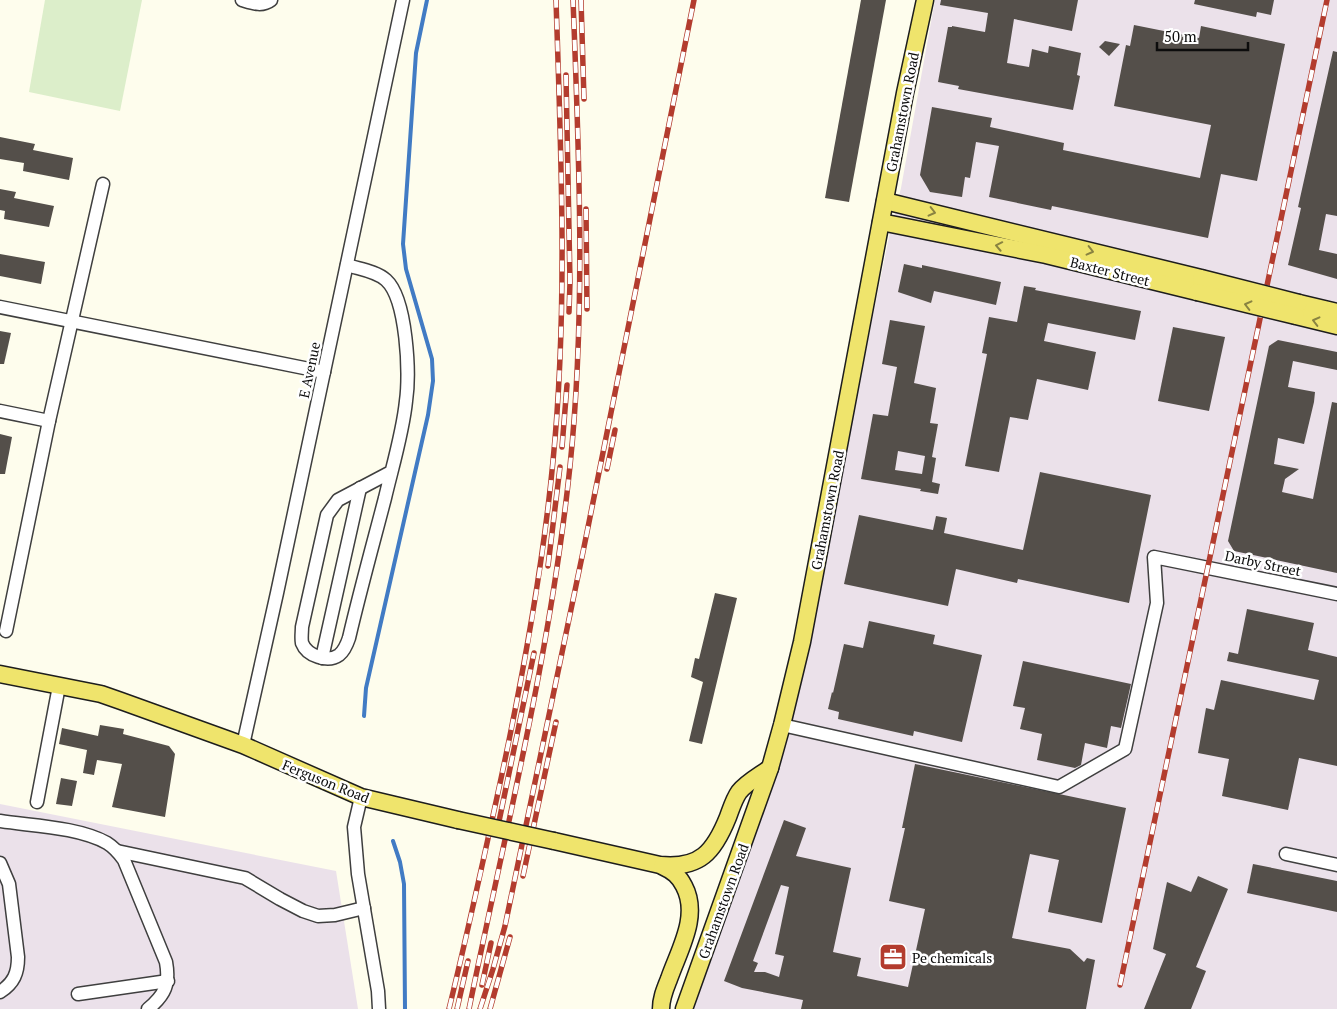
<svg xmlns="http://www.w3.org/2000/svg" width="1337" height="1009" viewBox="0 0 1337 1009" font-family="'PT Serif',serif">
	<rect width="100%" height="100%" fill="#fefded"/>
	<g fill="#ebe1ea">
		<path d="M935,0H1337V1009H692L786,743L890,232L901,188Z"/>
		<path d="M0,804L336,871L358,1009H0Z"/>
	</g>
	<path fill="#dceeca" d="M45,0H142L120,111L29,92Z"/>
	<g fill="none" stroke-linecap="round" stroke-linejoin="round">
		<g stroke="#417bc4" stroke-width="4">
			<path d="M364,716L366,688L428,415L433,381L432,359L406,269L403,244L416,53L427,0"/>
			<path d="M393,841L400,862L404,884L405,1009"/>
		</g>
	</g>
	<g fill="#544f4a" fill-rule="evenodd">
		<path d="M861,0H886L849,202L825,198Z"/>
		<path d="M941,0H1078L1072,31L1014,19L1007,63L1029,67L1032,49L1048,53L1049,46L1081,53L1077,75L1080,76L1073,110L958,89L959,86L938,82L948,27H952V26L985,32L988,13L940,5Z"/>
		<path d="M1195,0H1274L1271,15L1257,12L1256,17L1194,4Z"/>
		<path d="M1134,25L1199,38L1201,26L1285,44L1257,181L1221,174L1208,238L1052,206L1051,210L989,197L999,146L976,142L970,178L965,177L962,197L930,192L920,175L932,107L992,118L990,127L1064,143L1063,150L1200,178L1211,125L1114,106L1126,45L1130,46Z"/>
		<path d="M1105,41L1120,44L1109,56L1099,47Z"/>
		<path d="M1333,51L1337,52V216L1326,214L1319,250L1337,254V279L1288,265L1301,208L1298,207Z"/>
		<path d="M0,137L35,144L33,150L73,158L69,180L23,171L24,163L0,159Z"/>
		<path d="M0,189L16,192L14,198L54,206L49,227L4,219L5,211L0,210Z"/>
		<path d="M0,254L45,262L41,284L0,276Z"/>
		<path d="M904,264L922,268V265L1001,282L996,305L934,291L931,303L898,292Z"/>
		<path d="M1024,286L1036,288L1035,290L1141,311L1135,340L1048,323L1044,341L1096,352L1088,390L1037,379L1028,420L1010,417L999,472L965,466L987,354L982,353L989,317L1017,322Z"/>
		<path d="M890,320L925,326L914,383L936,388L930,423L938,424L932,457L936,458L932,482L940,484L938,494L920,491L921,489L861,479L873,414L888,416L897,367L882,364ZM898,451L925,456L922,474L895,470Z"/>
		<path d="M1173,327L1225,337L1209,411L1158,401Z"/>
		<path d="M0,331L11,333L4,364H0Z"/>
		<path d="M1278,340L1337,352V370L1293,361L1288,387L1315,392L1314,402L1304,444L1278,438L1274,464L1299,469L1285,479L1282,492L1313,499L1332,402L1337,403V573L1234,551L1228,541L1269,346Z"/>
		<path d="M0,434L12,437L5,474H0Z"/>
		<path d="M1040,472L1151,495L1129,603L1018,579L1017,583L956,569L948,606L844,584L859,515L933,530L936,516L947,518L944,533L1023,550Z"/>
		<path d="M715,593L737,598L702,744L689,741L703,682L691,677L695,658L699,659Z"/>
		<path d="M1247,609L1314,623L1308,650L1337,657V766L1299,758L1288,810L1222,796L1229,759L1198,753L1206,708L1214,710L1221,680L1314,700L1319,680L1227,661L1229,652L1238,654Z"/>
		<path d="M869,621L935,635L933,644L982,655L962,742L914,731L913,736L838,719L839,712L828,709L832,692L833,693L844,644L863,648Z"/>
		<path d="M1023,661L1131,684L1121,728L1111,726L1107,748L1085,743L1081,765L1075,768L1037,760L1042,734L1020,729L1025,708L1013,706Z"/>
		<path d="M100,725L124,729L123,734L169,746L175,754L165,817L112,807L122,764L97,760L94,775L83,773L87,750L59,744L62,728L98,736Z"/>
		<path d="M915,764L1126,808L1102,923L1048,912L1059,860L1030,854L1012,938L1070,949L1084,962L1087,958L1095,960L1086,1009H801L803,1000L742,988L724,981L784,820L806,828L796,856L851,868L833,952L861,958L857,976L908,987L925,909L889,901L905,828H902ZM781,885L789,887L775,954L784,956L779,977L765,972H754L758,963L753,961Z"/>
		<path d="M61,778L77,781L72,806L56,804Z"/>
		<path d="M1253,864L1337,881V912L1247,893Z"/>
		<path d="M1198,876L1228,889L1196,967L1206,971L1191,1009H1144L1166,954L1153,949L1167,882L1191,892Z"/>
	</g>
	<g fill="none" stroke-linecap="round" stroke-linejoin="round">
		<defs>
			<g id="minor">
				<path d="M242,0C252,3 262,7 271,0"/>
				<path d="M347,265C359,269 376,271 386,280C407,299 410,374 406,401C403,432 392,468 385,498C373,544 360,591 349,638C347,644 344,651 339,655C328,663 307,656 302,643C301,638 302,632 302,627L327,515L338,500L391,472"/>
				<path d="M0,307L324,372"/>
				<path d="M0,411L49,421"/>
				<path d="M6,631L49,421L103,184"/>
				<path d="M322,658L360,488"/>
				<path d="M782,725L1059,787L1125,749L1157,603L1154,557L1337,594"/>
				<path d="M243,745L277,593L403,0"/>
				<path d="M361,797L354,827L358,874L378,991L379,1009"/>
				<path d="M37,802L59,686"/>
				<path d="M0,821C33,826 78,827 107,843C115,848 119,853 124,860L166,962C170,984 165,995 148,1009"/>
				<path d="M117,851L245,878L280,899L303,911L318,916L335,915L364,908"/>
				<path d="M1286,854L1337,865"/>
				<path d="M0,863L9,884L18,957C18,973 14,983 0,992"/>
				<path d="M78,994L168,981"/>
			</g>
			<g id="major">
				<path d="M885,201L1201,278"/>
				<path d="M881,222L1046,255L1197,292"/>
				<path d="M1299,303L1337,312"/>
				<path d="M1296,316L1337,326"/>
				<path d="M0,674L101,694L121,701L243,745L361,797L458,820"/>
				<path d="M554,841L660,865C700,869 714,852 728,817C731,809 734,799 739,792C747,782 759,776 770,768"/>
				<path d="M661,1009C661,998 665,989 669,979C679,950 700,916 684,886C679,876 673,871 662,866"/>
				<path d="M684,1009L770,768L782,725L802,642L905,93L925,0"/>
			</g>
		</defs>
		<use href="#minor" stroke="#3f3f3f" stroke-width="15"/>
		<use href="#major" stroke="#1d1d1d" stroke-width="19"/>
		<use href="#minor" stroke="#fff" stroke-width="12"/>
		<use href="#major" stroke="#efe46c" stroke-width="16"/>
		<defs>
			<g id="rail">
				<path d="M581,0L584,99"/>
				<path d="M566,75L570,282L569,312"/>
				<path d="M586,209L587,309"/>
				<path d="M562,447L567,385"/>
				<path d="M607,469L615,430"/>
				<path d="M548,566L560,467"/>
				<path d="M497,831L534,653"/>
				<path d="M523,876L556,722"/>
				<path d="M482,985L491,943"/>
				<path d="M1120,985L1327,0"/>
				<path d="M449,1009C468,931 485,853 502,774C524,670 543,567 553,461C568,308 561,154 556,0"/>
				<path d="M457,1009L468,961"/>
				<path d="M469,1009C506,828 551,650 570,466C586,311 579,155 573,0"/>
				<path d="M480,1009L493,969L505,926L583,552L694,0"/>
				<path d="M490,1009L510,937"/>
			</g>
		</defs>
		<use href="#rail" stroke="#b33c2e" stroke-width="5.5"/>
		<use href="#rail" stroke="#fff" stroke-width="4" stroke-dasharray="11" stroke-linecap="butt"/>
		<defs>
			<g id="major-bridge">
				<path d="M1201,278L1299,303"/>
				<path d="M1197,292L1296,316"/>
				<path d="M458,820L554,841"/>
			</g>
		</defs>
		<use href="#major-bridge" stroke="#1d1d1d" stroke-width="19" stroke-linecap="butt"/>
		<use href="#major-bridge" stroke="#efe46c" stroke-width="16"/>
	</g>
	<defs><path id="oneway-chevron" d="M-2-3.5L2.5 0L-2 3.5" fill="none" stroke-width="1.6" stroke-linecap="round" stroke-linejoin="round" transform="scale(1.25)"/></defs>
	<g stroke="#898341">
		<use href="#oneway-chevron" transform="translate(932 212) rotate(14)"/>
		<use href="#oneway-chevron" transform="translate(999 246) rotate(-169)"/>
		<use href="#oneway-chevron" transform="translate(1090 251) rotate(14)"/>
		<use href="#oneway-chevron" transform="translate(1248 305) rotate(-166)"/>
		<use href="#oneway-chevron" transform="translate(1316 321) rotate(-166)"/>
	</g>
	<defs>
		<symbol id="office-square" viewBox="-11 -11 22 22"><rect x="-9" y="-9" width="18" height="18" rx="4" fill="#b33c2e" stroke="#fff"/><path d="M-6-3h4V-5.5h4V-3h4V5H-6ZM-1-4.5V-3h2v-1.5ZM-6 0V1H6V0Z" fill="#fff"/></symbol>
	</defs>
	<g fill-rule="evenodd">
		<use href="#office-square" x="877" y="941" width="32" height="32"/>
	</g>
	<g text-anchor="middle" dominant-baseline="central" stroke-width="5" stroke-linejoin="round" paint-order="stroke">
		<g font-size="14" fill="#0c0c0c" stroke="#fff">
			<text transform="translate(902 112) rotate(-79)">Grahamstown Road</text>
			<text transform="translate(1110 271) rotate(14)">Baxter Street</text>
			<text transform="translate(309 370) rotate(-78)">E Avenue</text>
			<text transform="translate(827 510) rotate(-79)">Grahamstown Road</text>
			<text transform="translate(1263 563) rotate(12)">Darby Street</text>
			<text transform="translate(326 781) rotate(22)">Ferguson Road</text>
			<text transform="translate(723 901) rotate(-70)">Grahamstown Road</text>
		</g>
		<g font-size="14" fill="#0c0c0c" stroke="#fff" text-anchor="start">
			<text x="912" y="957">Pe chemicals</text>
		</g>
	</g>
	<path d="M1157 42v8h91v-8" fill="none" stroke="#0c0c0c" stroke-width="2.5"/>
	<text x="1164" y="42" font-size="15" fill="#0c0c0c" stroke="#ffffff" stroke-width="4" paint-order="stroke">50 m</text>
</svg>
